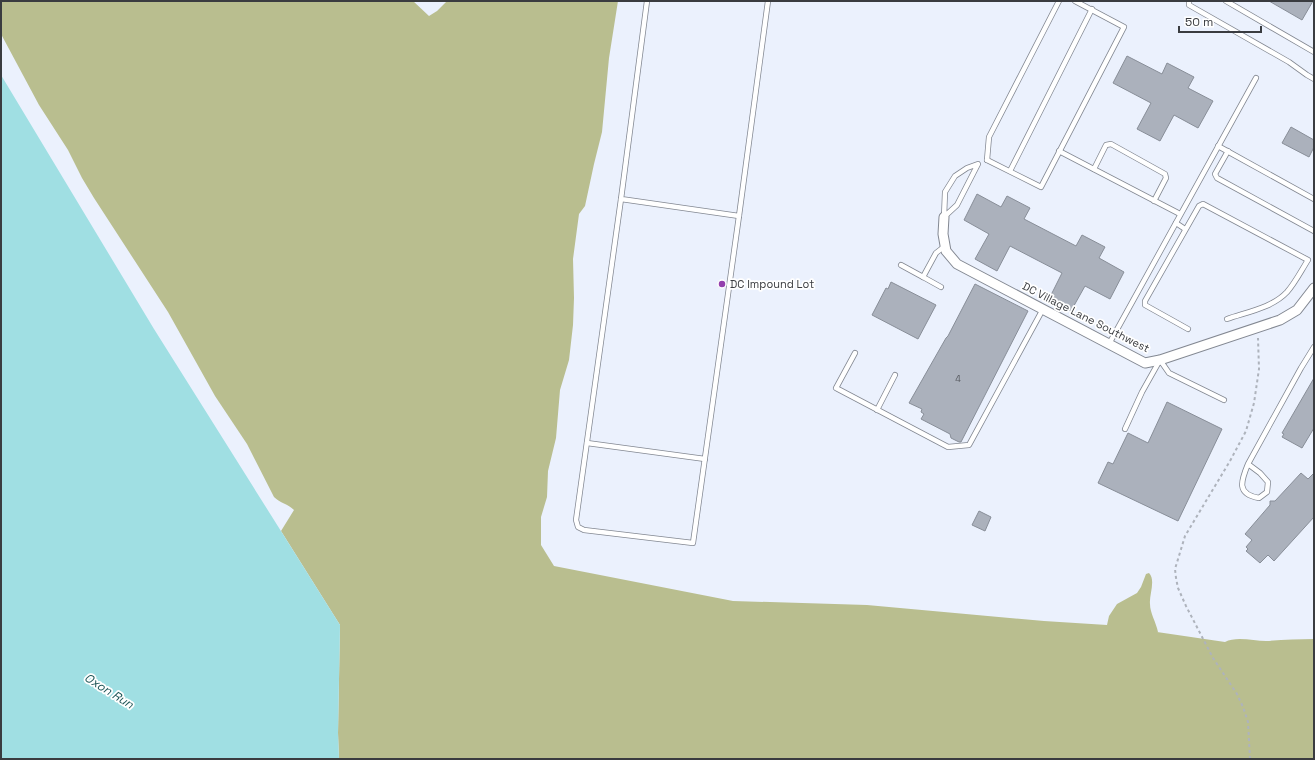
<svg xmlns="http://www.w3.org/2000/svg" width="1315" height="760" viewBox="0 0 1315 760" font-family="'Space Grotesk',sans-serif">
	<rect width="100%" height="100%" fill="#ebf1fd"/>
	<path fill="#b9be8f" d="M1,1H413L429,16L437,11L447,1H618L609,58L602,132L594,164L585,206L579,214L573,259L574,298L573,325L569,360L560,390L556,438L548,471L547,497L541,517V545L554,566L733,601L867,605L1044,621L1107,625L1109,616L1117,604L1137,593L1141,587L1146,574L1149,573C1156,580 1149,595 1150,604C1150,613 1156,622 1158,632H1157L1225,642C1236,636 1254,641 1266,641C1282,640 1298,639 1314,639V759H339L338,733L340,625L281,531L294,510C288,504 280,503 274,497L247,444L215,396L168,312L94,198L82,178L68,150L39,105L1,34Z"/>
	<path fill="#a0dfe3" d="M1,75L154,329L340,625L338,733L339,759H1Z"/>
	<g fill="#abb1bc" stroke="#888e98">
		<path d="M1269,1H1313L1302,20Z"/>
		<path d="M1127,56L1162,74L1167,63L1194,77L1188,88L1213,101L1198,128L1174,115L1160,141L1137,129L1151,103L1113,83Z"/>
		<path d="M1291,127L1314,140V147L1309,157L1282,143Z"/>
		<path d="M977,194L1001,207L1007,196L1030,208L1024,219L1076,246L1082,235L1105,247L1099,258L1124,272L1110,299L1085,286L1071,311L1049,299L1062,273L1010,246L997,271L975,259L989,234L964,220Z"/>
		<path d="M891,282L936,305L918,339L872,315L886,288L888,289Z"/>
		<path d="M975,284L1028,311L961,442H959L951,438L950,434L921,419L924,414L921,412L922,409L909,403L946,338L948,336Z"/>
		<path d="M1314,378V428L1302,448L1282,437L1284,434L1282,433Z"/>
		<path d="M1167,402L1222,429L1178,521L1098,483L1108,462L1113,464L1128,433L1148,443Z"/>
		<path d="M1301,473L1308,479L1314,473V517L1274,561L1268,555L1260,563L1246,551L1248,549L1246,547L1252,540L1245,534L1270,505V501H1275Z"/>
		<path d="M979,511L991,517L985,531L972,525Z"/>
	</g>
	<g fill="none" stroke-linecap="round" stroke-linejoin="round">
		<defs>
			<g id="lane">
				<path d="M647,1L621,199L739,216L768,1"/>
				<path d="M1189,1V5L1289,62L1307,75L1314,79"/>
				<path d="M1226,1L1314,52"/>
				<path d="M1218,146L1314,199"/>
				<path d="M1059,151L1180,214"/>
				<path d="M1228,151L1215,174L1217,178L1314,231"/>
				<path d="M987,160L1041,187L1124,27L1075,1"/>
				<path d="M987,160L989,137L1059,1"/>
				<path d="M978,164L957,205L944,217L945,192L955,176L967,168Z"/>
				<path d="M1094,169L1106,145L1111,144L1165,174L1166,178L1154,201"/>
				<path d="M1010,171L1092,9"/>
				<path d="M621,199L576,520L578,527L584,530L693,543L739,216"/>
				<path d="M1176,223L1185,229"/>
				<path d="M901,265L923,277L936,253L945,246"/>
				<path d="M923,277L941,287"/>
				<path d="M1188,329L1145,305V301L1199,206L1203,204L1308,260C1301,271 1295,283 1287,292C1272,308 1247,312 1227,319"/>
				<path d="M1109,344L1256,78"/>
				<path d="M855,353L836,388L948,447L969,445L1043,309"/>
				<path d="M877,410L895,375"/>
				<path d="M1125,429L1142,392L1160,360L1169,373L1224,400"/>
				<path d="M587,443L705,459"/>
				<path d="M1248,464L1260,473L1268,482L1267,492L1259,498C1236,494 1241,481 1248,464L1301,368L1314,347"/>
			</g>
			<path id="street" d="M944,217L943,234L946,251L957,264L1145,363L1160,360L1280,320L1297,310L1314,288"/>
		</defs>
		<use href="#lane" stroke="#838892" stroke-width="6"/>
		<use href="#street" stroke="#838892" stroke-width="11"/>
		<path stroke="#aeb3bc" stroke-width="2" stroke-dasharray="3 3" stroke-linecap="butt" d="M1250,759L1248,722L1243,707L1237,694L1213,658L1186,606L1178,588L1176,578L1175,569L1185,536L1230,461L1246,431L1254,403L1259,369L1258,338"/>
		<use href="#lane" stroke="#fff" stroke-width="4.5"/>
		<use href="#street" stroke="#fff" stroke-width="9"/>
	</g>
	<circle fill="#9440ad" stroke="#fff" stroke-width="1.5" cx="722" cy="284" r="4"/>
	<g text-anchor="middle" dominant-baseline="central" stroke-width="3.5" stroke-linejoin="round" paint-order="stroke">
		<g font-size="9" fill="#56595f">
			<text x="958" y="379">4</text>
		</g>
		<g font-size="11" fill="#3a3c40" stroke="#fff" text-anchor="start">
			<text x="730" y="284">DC Impound Lot</text>
		</g>
		<g font-size="11" fill="#3a3c40" stroke="#fff">
			<text transform="translate(1086 317) rotate(27)">DC Village Lane Southwest</text>
		</g>
		<g font-size="12" font-style="italic" fill="#1e5557" stroke="#fff">
			<text transform="translate(109 691) rotate(32)">Oxon Run</text>
		</g>
	</g>
	<rect width="1315" height="760" fill="none" stroke="#3a3c40" stroke-width="4"/>
	<path d="M1179 26v6h82v-6" fill="none" stroke="#3a3c40" stroke-width="2"/>
	<text x="1185" y="26" font-size="12" fill="#3a3c40" stroke="#ffffff" stroke-width="3" paint-order="stroke">50 m</text>
</svg>
